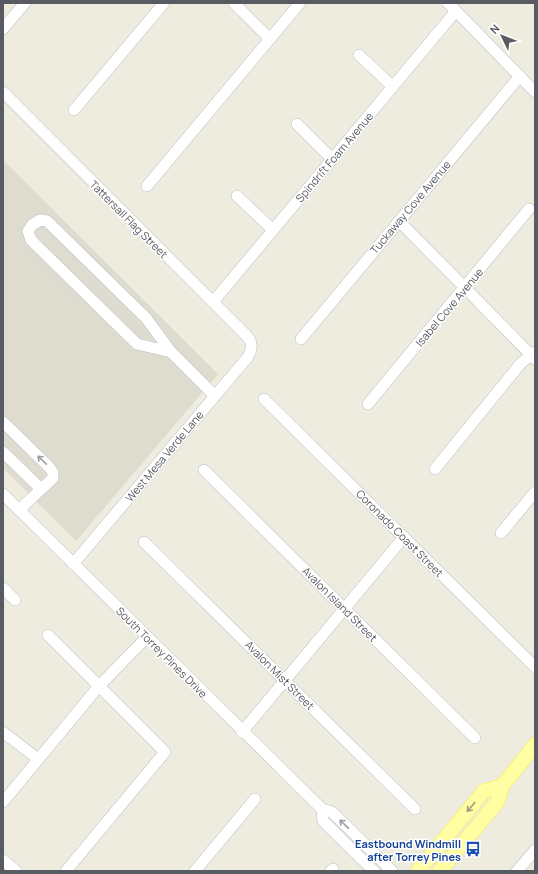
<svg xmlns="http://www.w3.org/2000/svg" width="538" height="874" viewBox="0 0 538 874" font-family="Manrope,sans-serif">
	<rect width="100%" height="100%" fill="#edecdf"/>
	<path fill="#dddcce" d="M3,160L218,374L76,541L3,468Z"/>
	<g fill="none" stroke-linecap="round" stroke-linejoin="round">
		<defs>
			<g id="minor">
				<path d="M234,3L270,39"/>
				<path d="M448,3L535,92"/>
				<path d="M3,29L25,3"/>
				<path d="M359,55L393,87"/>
				<path d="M3,92L246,335C253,342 253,349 247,358L73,564"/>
				<path d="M74,110L164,3"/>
				<path d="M297,124L332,159"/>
				<path d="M147,186L300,3"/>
				<path d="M237,196L273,230"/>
				<path d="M399,221L535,359"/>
				<path d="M213,302L456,11"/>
				<path d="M301,339L520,76"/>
				<path d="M171,352L137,344L31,240L28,231L32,225L40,220L47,221L146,318L171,352L214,395"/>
				<path d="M264,399L535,667"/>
				<path d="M368,404L529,209"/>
				<path d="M3,422L50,468L53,473V478L19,510"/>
				<path d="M3,452L41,489"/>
				<path d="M435,469L521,363L535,352"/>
				<path d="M204,470L475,738"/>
				<path d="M3,494L322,809L332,812L392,871"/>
				<path d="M501,533L535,492"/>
				<path d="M144,542L415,809"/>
				<path d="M3,588L15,600"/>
				<path d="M48,635L165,752L66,871"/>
				<path d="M3,732L38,759"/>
				<path d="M242,732L404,537"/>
				<path d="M3,802L99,686L147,637"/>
				<path d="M322,809L323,821L374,871"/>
				<path d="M3,860L16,871"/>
				<path d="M195,871L255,799"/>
				<path d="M331,871L333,869"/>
				<path d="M517,871L535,850"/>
			</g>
			<g id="major">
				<path d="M418,871L484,791L502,786"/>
				<path d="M440,871L498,801L502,786L535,745"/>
			</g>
		</defs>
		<use href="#minor" stroke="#bdbec5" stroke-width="12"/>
		<use href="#major" stroke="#fee647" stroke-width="15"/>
		<use href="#minor" stroke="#fff" stroke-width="11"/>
		<use href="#major" stroke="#fffea2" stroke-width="14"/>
	</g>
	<defs><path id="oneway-shaft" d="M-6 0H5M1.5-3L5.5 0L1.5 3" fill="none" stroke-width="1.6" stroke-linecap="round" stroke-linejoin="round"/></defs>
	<g stroke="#9b9da1">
		<use href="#oneway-shaft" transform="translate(42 460) rotate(-136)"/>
		<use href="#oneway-shaft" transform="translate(344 824) rotate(-136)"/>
	</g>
	<use stroke="#9b9c7c" href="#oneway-shaft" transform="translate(471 807) rotate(130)"/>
	<defs>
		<symbol id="bus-bare" viewBox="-9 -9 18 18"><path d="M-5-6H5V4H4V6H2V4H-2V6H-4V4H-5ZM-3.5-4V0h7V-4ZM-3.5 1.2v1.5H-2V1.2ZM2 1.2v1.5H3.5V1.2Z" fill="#1a4fb4" stroke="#fff" stroke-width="2.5" paint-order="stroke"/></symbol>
	</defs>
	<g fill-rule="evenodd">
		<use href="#bus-bare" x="462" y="838" width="22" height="22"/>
	</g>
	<g text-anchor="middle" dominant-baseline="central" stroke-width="3" stroke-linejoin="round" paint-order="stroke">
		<g font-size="11" fill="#585b62" stroke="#fff">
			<text transform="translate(334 157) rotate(-50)">Spindrift Foam Avenue</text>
			<text transform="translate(410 207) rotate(-50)">Tuckaway Cove Avenue</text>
			<text transform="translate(129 219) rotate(45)">Tattersall Flag Street</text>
			<text transform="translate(449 307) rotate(-50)">Isabel Cove Avenue</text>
			<text transform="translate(164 456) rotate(-50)">West Mesa Verde Lane</text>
			<text transform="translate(400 533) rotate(45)">Coronado Coast Street</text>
			<text transform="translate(340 604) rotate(45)">Avalon Island Street</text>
			<text transform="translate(162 652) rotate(45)">South Torrey Pines Drive</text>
			<text transform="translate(280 675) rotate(45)">Avalon Mist Street</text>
		</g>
		<g font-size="11" font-weight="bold" fill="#164399" stroke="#fff" text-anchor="end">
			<text x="461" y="843">Eastbound Windmill<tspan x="461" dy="13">after Torrey Pines</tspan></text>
		</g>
	</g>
	<rect width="538" height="874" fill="none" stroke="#585b62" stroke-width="8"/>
	<g transform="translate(502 36) rotate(313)" stroke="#ffffff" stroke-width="3" paint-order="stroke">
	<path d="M0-3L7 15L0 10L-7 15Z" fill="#585b62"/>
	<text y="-6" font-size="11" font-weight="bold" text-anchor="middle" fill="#585b62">N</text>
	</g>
</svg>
